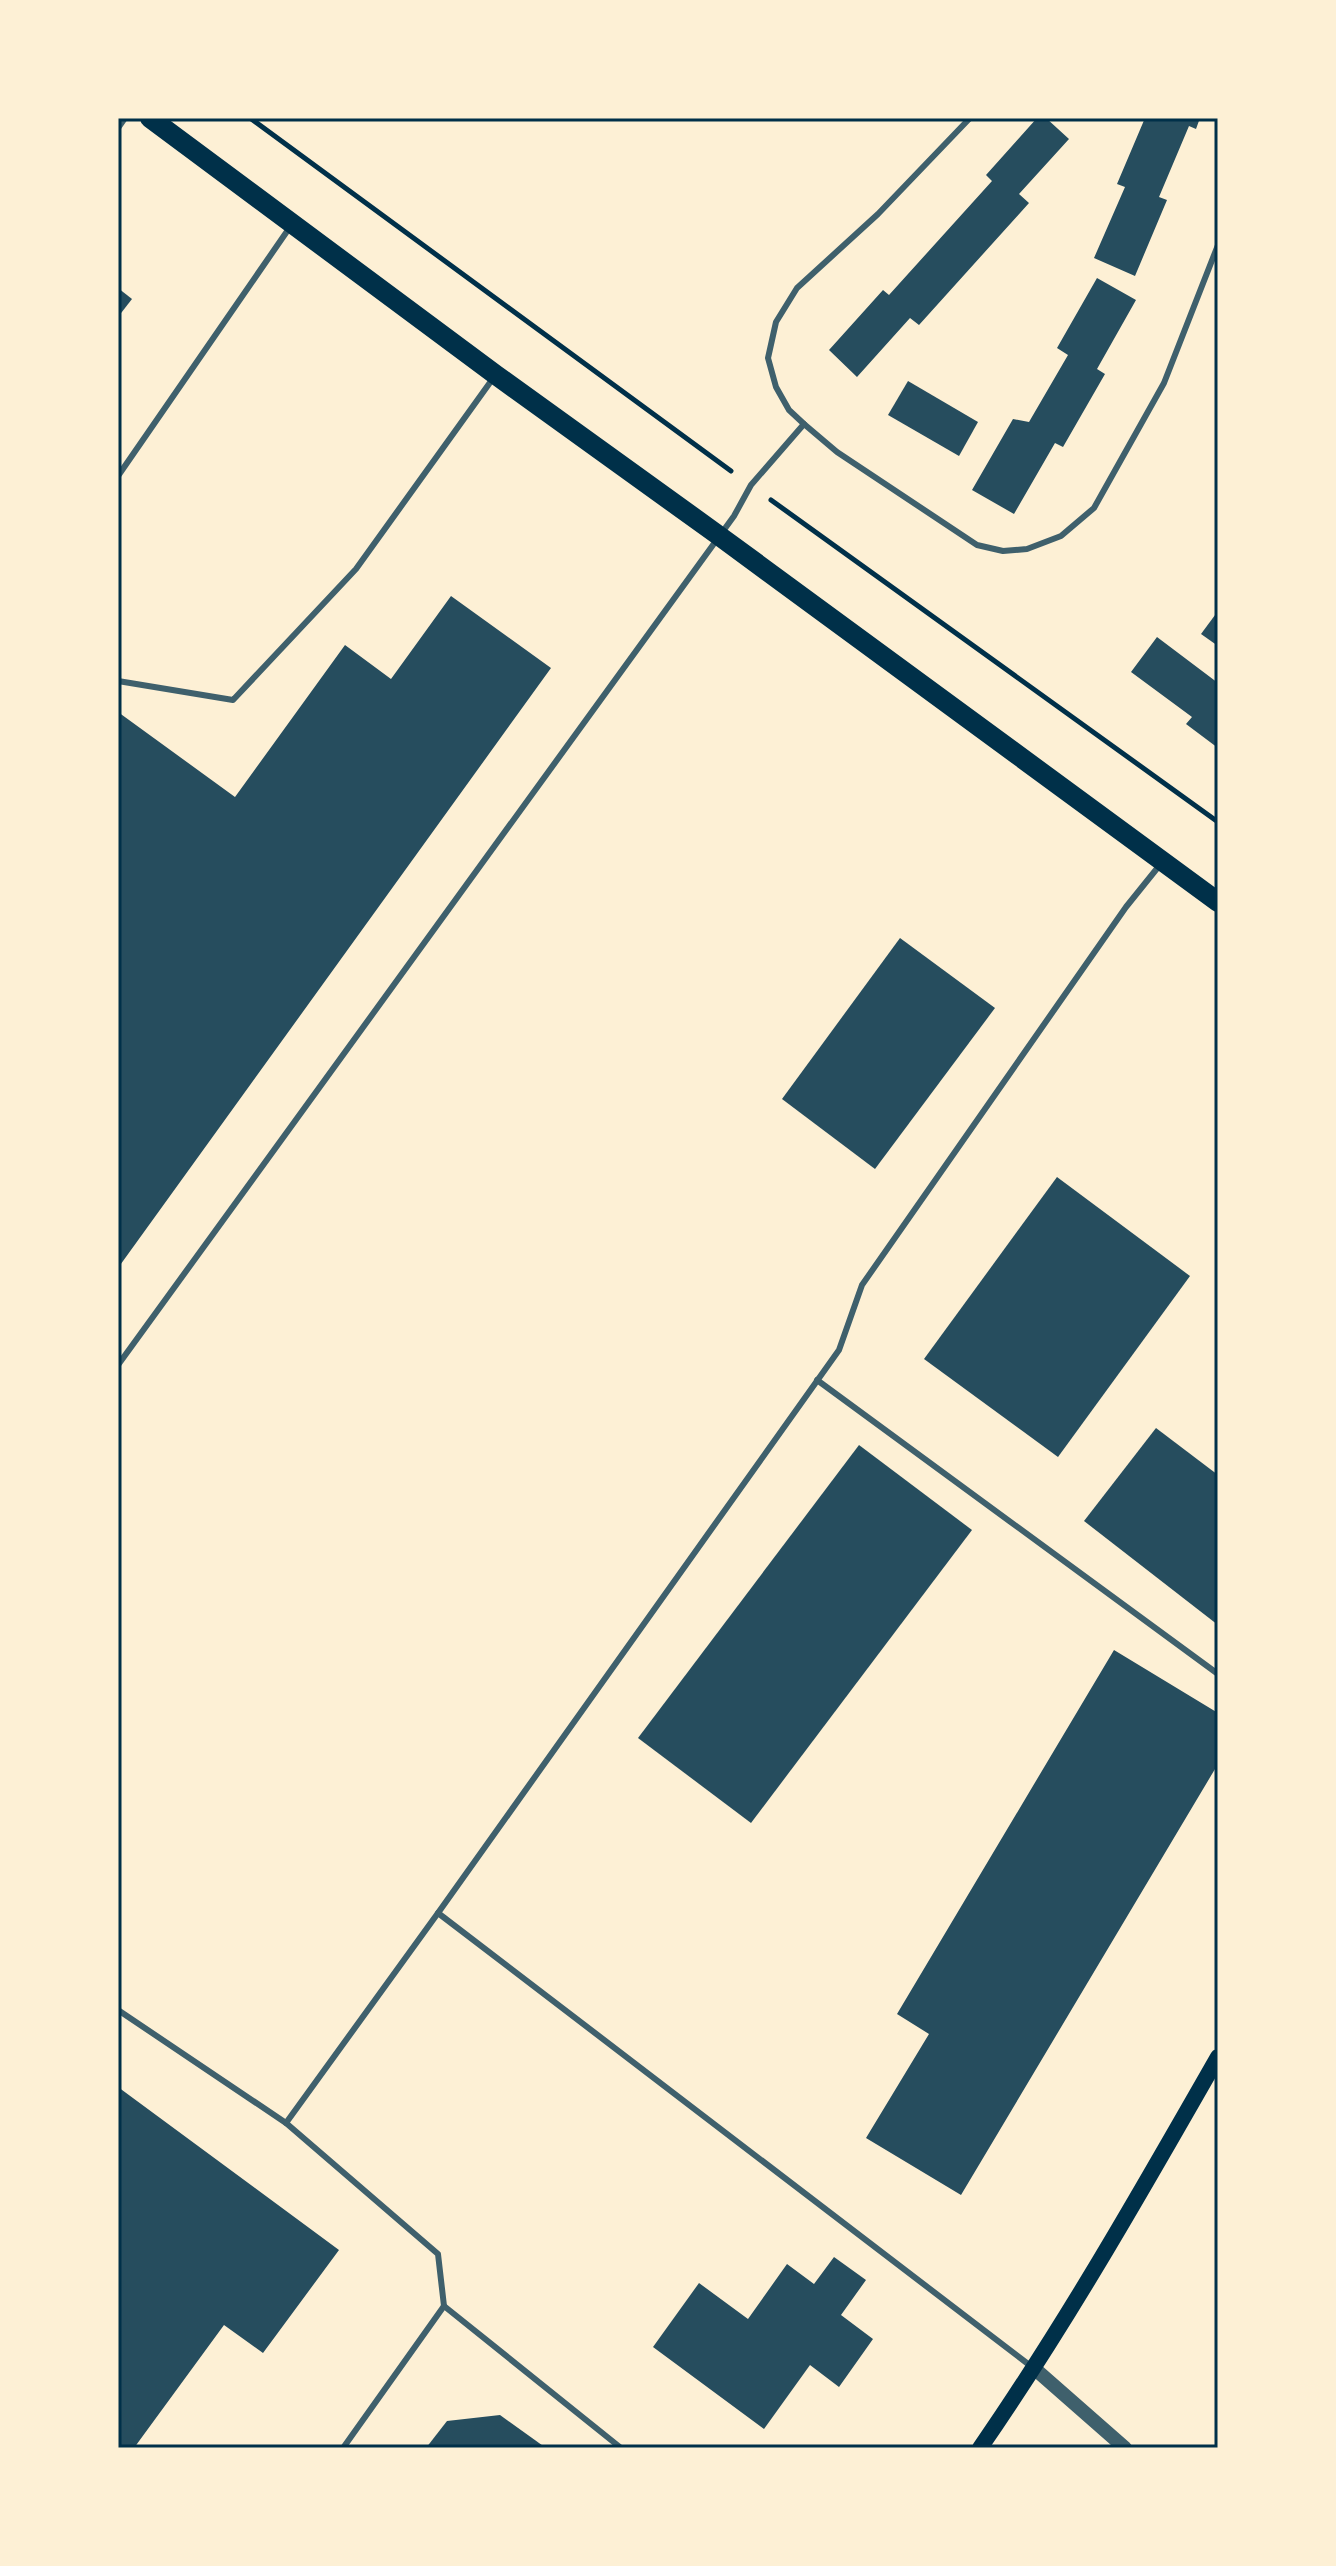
<svg xmlns="http://www.w3.org/2000/svg" width="1336" height="2566" viewBox="0 0 1336 2566" font-family="'Fira Sans',sans-serif">
	<rect width="100%" height="100%" fill="#fdf0d5"/>
	<g fill="#264d5e">
		<path d="M1037,118H1046L1069,139L1019,194L1029,203L919,325L910,318L857,377L829,350L883,290L889,295L992,181L986,175Z"/>
		<path d="M1145,118H1200L1196,129L1189,126L1159,197L1167,200L1135,276L1094,258L1125,187L1117,184Z"/>
		<path d="M1097,278L1136,300L1097,369L1105,374L1063,447L1055,443L1014,514L972,490L1013,419L1029,422L1068,355L1057,348Z"/>
		<path d="M118,288L132,299L118,317Z"/>
		<path d="M908,381L978,422L959,456L888,415Z"/>
		<path d="M451,596L551,668L118,1268V712L235,797L345,645L391,679Z"/>
		<path d="M1218,611V646L1201,634Z"/>
		<path d="M1157,637L1218,683V748L1186,724L1192,717L1131,672Z"/>
		<path d="M900,938L995,1008L875,1169L782,1099Z"/>
		<path d="M1057,1177L1190,1276L1058,1457L924,1359Z"/>
		<path d="M1156,1428L1218,1475V1625L1084,1521Z"/>
		<path d="M859,1445L972,1530L751,1823L638,1738Z"/>
		<path d="M1114,1650L1218,1713V1764L961,2195L866,2138L929,2034L897,2014Z"/>
		<path d="M118,2087L339,2250L263,2353L224,2325L134,2448H118Z"/>
		<path d="M834,2257L866,2280L841,2315L873,2339L839,2387L810,2365L764,2429L653,2347L699,2283L748,2319L787,2264L814,2284Z"/>
		<path d="M500,2415L546,2448H426L447,2421Z"/>
	</g>
	<g fill="none" stroke-linecap="round" stroke-linejoin="round">
		<g stroke="#003049" stroke-width="5">
			<path d="M250,118L731,471"/>
			<path d="M771,500L1218,822"/>
		</g>
		<g stroke="#3f606c" stroke-width="6">
			<path d="M970,118L878,214L797,288L776,322L768,358L776,387L789,410L804,424L837,452L977,545L1003,551L1027,549L1061,536L1094,508L1164,383L1218,245"/>
			<path d="M118,128L125,118"/>
			<path d="M118,476L290,227"/>
			<path d="M118,681L233,700L356,569L494,377"/>
			<path d="M118,1365L734,516L751,485L804,424"/>
			<path d="M817,1380L1218,1674"/>
			<path d="M118,2010L286,2123L438,2254L444,2306L343,2448"/>
			<path d="M286,2123L438,1913"/>
			<path d="M444,2306L621,2448"/>
			<path d="M1032,2367L438,1913L839,1350L862,1285L1126,907L1159,866"/>
		</g>
		<path stroke="#3f606c" stroke-width="14" d="M1035,2369L1125,2448"/>
		<path stroke="#003049" stroke-width="16" d="M980,2448C1067,2322 1142,2190 1218,2057"/>
		<path stroke="#003049" stroke-width="20" d="M150,118L496,375L718,535L1218,902"/>
	</g>
	<rect width="1336" height="2566" fill="none" stroke="#fdf0d5" stroke-width="240"/>
	<rect x="120" y="120" width="1096" height="2326" fill="none" stroke="#003049" stroke-width="3"/>
</svg>
